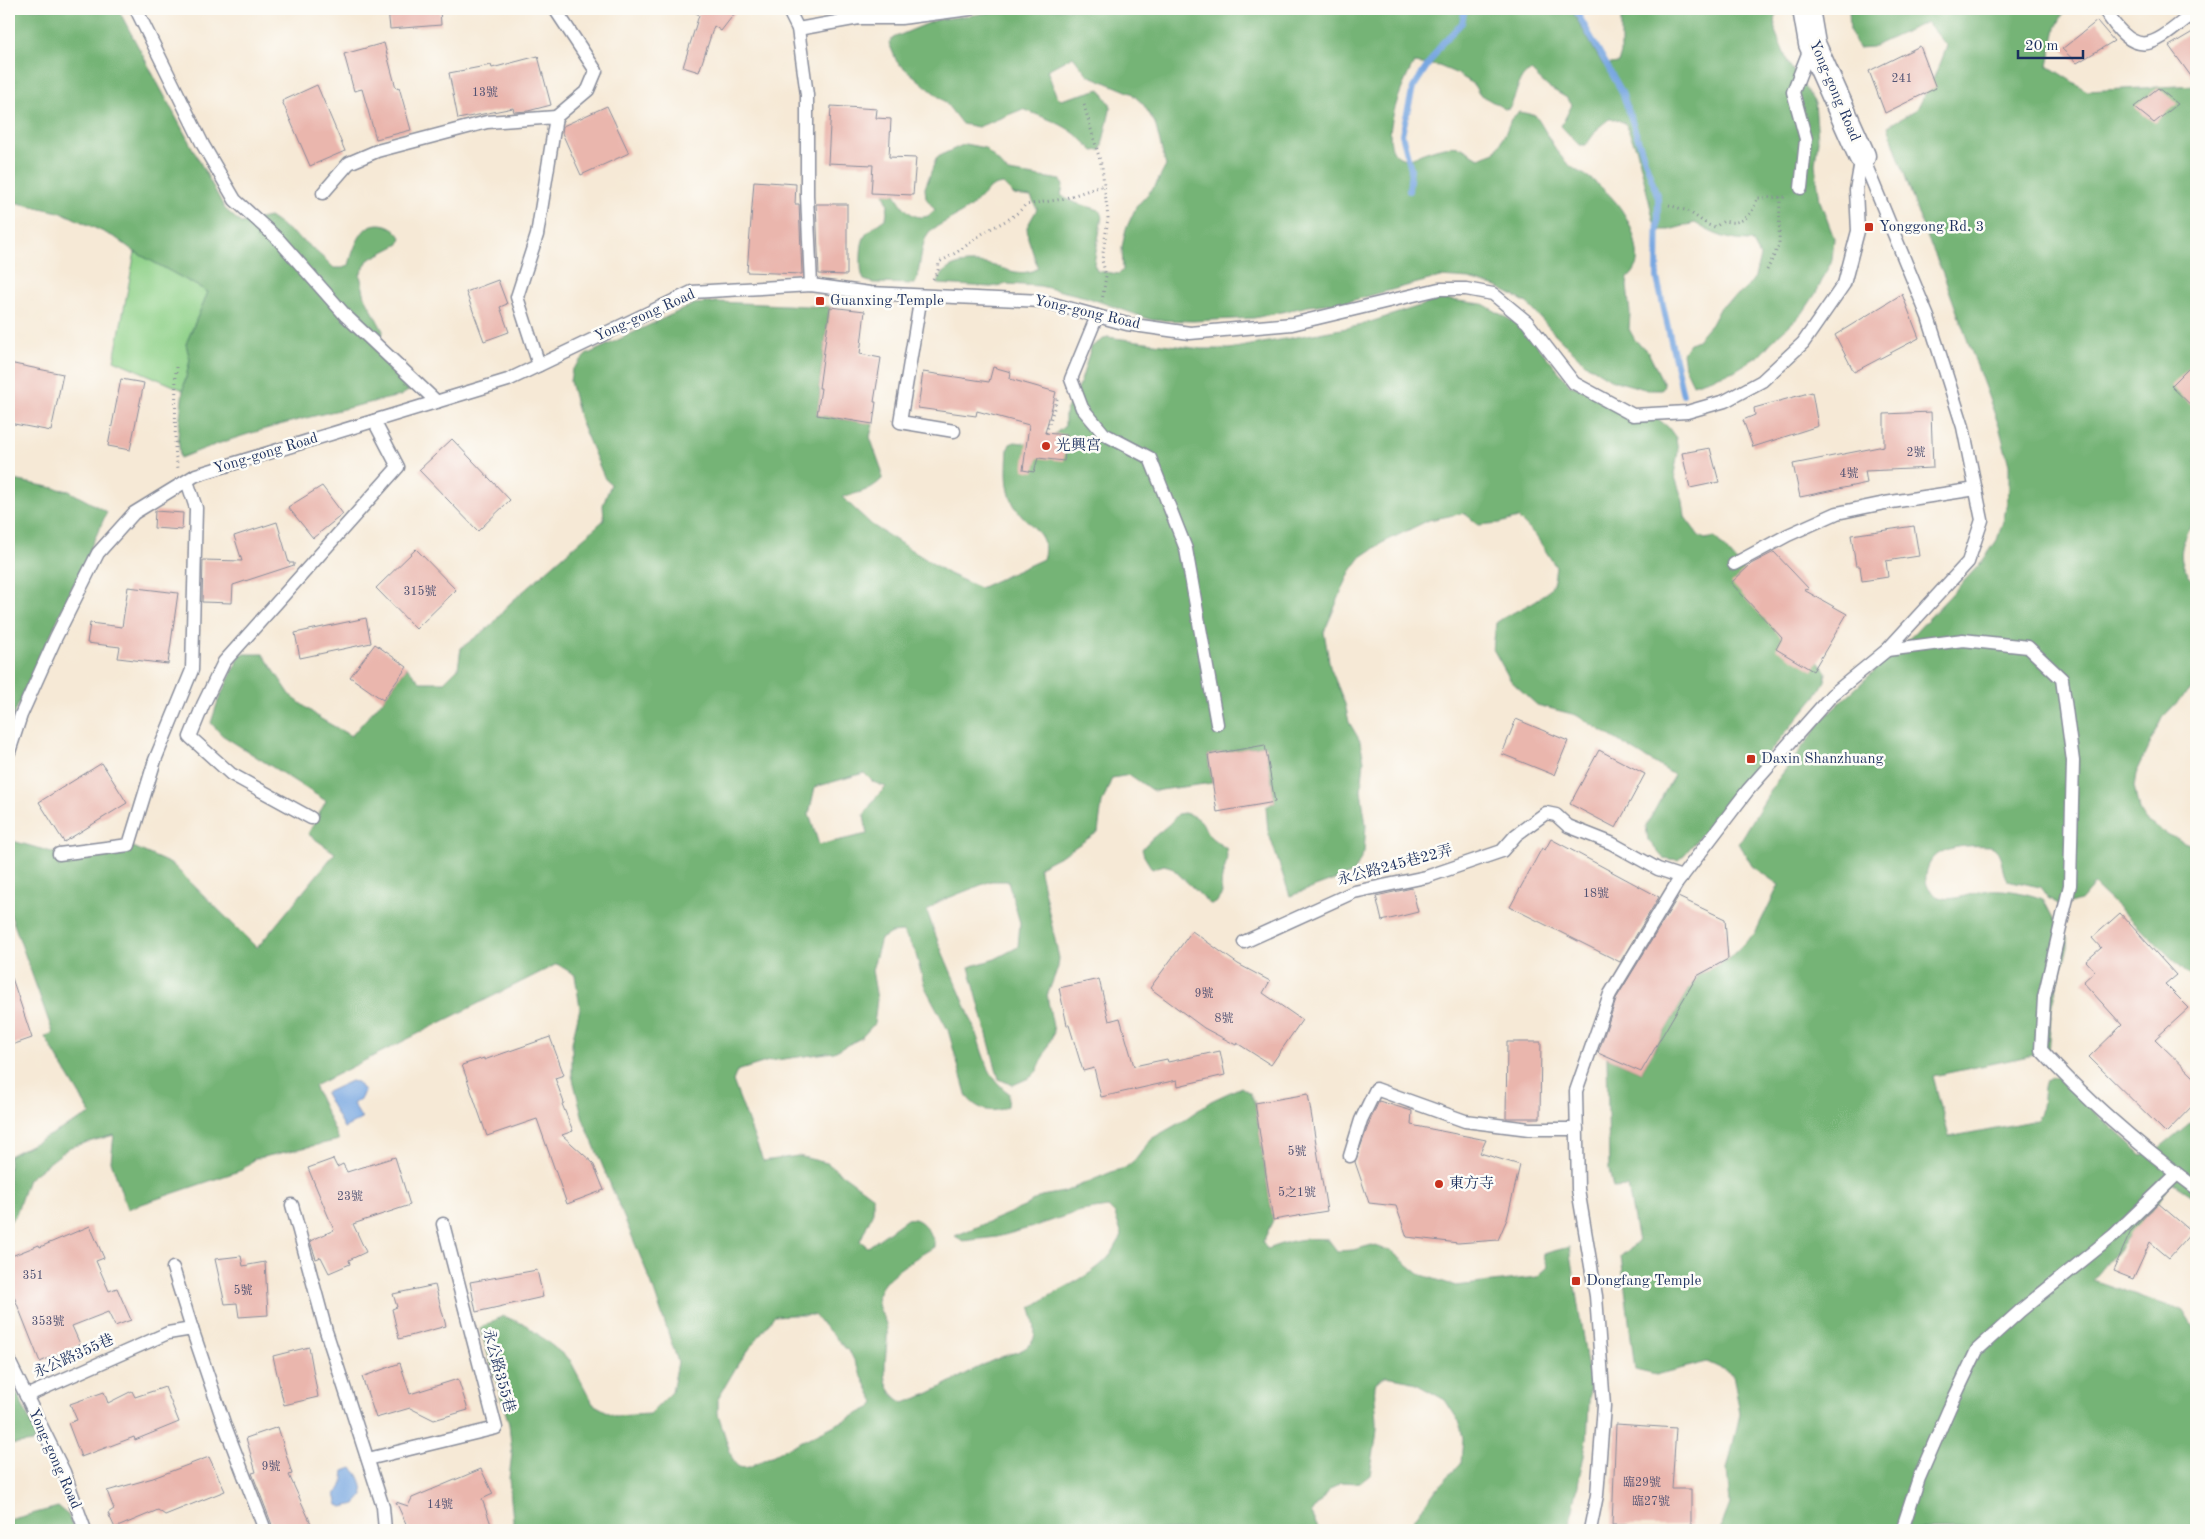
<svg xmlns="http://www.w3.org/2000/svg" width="2205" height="1539" viewBox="0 0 2205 1539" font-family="'Old Standard TT','Noto Serif TC',serif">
	<rect width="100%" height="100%" fill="#fdfcf7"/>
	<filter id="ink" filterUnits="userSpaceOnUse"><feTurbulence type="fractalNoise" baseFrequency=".02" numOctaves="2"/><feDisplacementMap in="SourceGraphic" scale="10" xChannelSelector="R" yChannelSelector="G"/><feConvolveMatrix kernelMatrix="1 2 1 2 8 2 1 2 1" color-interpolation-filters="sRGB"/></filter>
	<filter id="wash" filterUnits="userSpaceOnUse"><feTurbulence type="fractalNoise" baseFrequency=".0096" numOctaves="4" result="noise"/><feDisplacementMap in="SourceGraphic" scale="20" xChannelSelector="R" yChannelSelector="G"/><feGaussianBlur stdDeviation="1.12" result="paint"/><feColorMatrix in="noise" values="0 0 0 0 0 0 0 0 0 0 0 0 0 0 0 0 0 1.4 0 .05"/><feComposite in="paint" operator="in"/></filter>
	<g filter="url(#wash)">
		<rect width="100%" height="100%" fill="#f6e9d6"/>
		<path fill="#90d28a" stroke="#568074" d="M135,252L208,292L186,344L190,360L183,390L114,360Z"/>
		<g fill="#74b476" stroke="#48726a" fill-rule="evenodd">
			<path d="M9,9H118L225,209L241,223L269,217C293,233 314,248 334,268H343L349,265C352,254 356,241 363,232C373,218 395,224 401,238L399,244L368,260L360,275L365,297L383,331L379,354L410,383V390L400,396C325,413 252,429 180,458L178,435L183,390L190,360L186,344L208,292L135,252L116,238L63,213L9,201Z"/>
			<path d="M1016,9H1571L1603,65L1618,63L1621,53V9H1776L1775,31L1788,63L1815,103L1818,140L1815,164L1820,201L1834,238L1832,260L1816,293L1802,314L1776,337L1760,355L1734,371L1693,384L1685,367L1683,353L1690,343L1697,340L1711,324L1720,307L1745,290L1755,277L1760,256L1752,241C1729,241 1714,235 1695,223L1669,230H1660L1654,222L1637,150L1625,123L1615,119H1609L1599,127L1586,145H1579L1561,126L1572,105L1567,98L1548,87L1531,71C1517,75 1518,95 1509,108L1505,109L1479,94L1474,85L1458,74L1439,66L1414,63C1404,80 1370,155 1407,159C1411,160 1416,156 1421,154C1432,150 1451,143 1462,148C1468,151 1473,155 1479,158L1495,152L1506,132L1511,119L1519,112L1535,115C1546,130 1553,149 1566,162C1572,169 1581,172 1588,177C1615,196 1632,218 1637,251C1638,262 1637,271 1628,278L1627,286L1630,313L1629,329L1635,340L1648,352L1664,384L1662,390H1648L1612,380L1586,364L1553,332L1527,303L1497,287L1469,279L1440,277L1350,301L1309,306L1254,318L1193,321L1152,320L1086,297L1040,286L1007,284L991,287L938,284C943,263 966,261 986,264C1004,267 1020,279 1038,268L1028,238L1027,227L1037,209L1031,197L1014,195L1003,184C987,185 981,199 969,208C961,214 934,227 929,232C920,243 921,270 915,284L873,283L864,280C861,274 861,267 861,260C861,233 866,233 886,218L888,204L884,193L895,194C903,207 912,221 928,216L935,210L926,198L925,188L936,159L941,155L965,144L985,148L1008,172L1061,180L1063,186L1061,195C1071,204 1086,205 1099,210L1102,216L1094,264L1097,271L1119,274L1123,270L1122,247L1126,229L1136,207L1155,186L1166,166L1155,123L1143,104L1131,93L1088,75L1073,56L1047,70L1056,95L1061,100L1100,89L1111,106L1101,150L1093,151C1069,124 1054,122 1023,109L978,127L962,124L945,102L897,62L889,43L893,38L936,20Z"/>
			<path d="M1849,9H2065L2056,28L2048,66L2087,91L2196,85V514C2184,540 2170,559 2196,582V687L2183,696L2163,717L2136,774L2134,787L2139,810L2146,821L2168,835L2196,847V981L2094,885L2080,901L2062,906L2048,898L2040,887L2007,880C2000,870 2004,851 1991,846C1966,845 1930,844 1926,875C1925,883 1928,890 1935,895C1950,905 1974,891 1991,890C2008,889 2026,893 2043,899L2055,922L2068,939V947L2052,1003L2048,1052L1933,1076L1949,1137L2037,1120C2045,1109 2041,1093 2046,1081L2051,1078H2057L2142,1155L2159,1148L2196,1118V1198L2173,1183L2093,1280L2183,1311L2196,1332V1530H1720L1730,1504L1727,1470L1740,1414L1733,1374L1707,1362L1656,1375L1635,1370L1621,1256L1638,1242L1628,1187L1613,1188L1609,1169L1607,1057L1641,1072L1697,976L1728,959L1755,933L1779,885L1752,866L1739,843L1776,782L1826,716L1915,633L1982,562L1997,540L2004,518L2009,490V465L1999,426L1942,271L1922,225L1888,126L1917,109L1939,67L1947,46L1927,22L1872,47L1858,48L1850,31Z"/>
			<path d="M1441,299L1483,304L1521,326L1570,385L1658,419L1668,427L1676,438L1678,452L1674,474L1683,501L1685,517L1699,536L1705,539L1715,537L1781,613L1826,672L1825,681L1816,696L1685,854L1678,860L1663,858L1648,840L1646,826L1674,775L1576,715L1537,705L1511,681L1493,649L1496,623C1511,611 1546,601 1553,583C1555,578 1555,572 1556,567L1536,536L1518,518L1500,523L1479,525L1464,513L1429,520L1382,543L1361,557L1350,572L1324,632L1330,667L1345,704L1349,722L1360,741L1364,761L1361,791L1366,825L1364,852L1354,873L1290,896L1268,831L1266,807L1275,802L1265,745L1208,755L1212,783L1153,791L1130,775L1112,778L1102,803L1098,832L1066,853L1039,867L1059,958L1058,967L1047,996L1054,1032L1037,1071L1031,1077L1013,1085L999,1079L969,967L995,959L1018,947L1020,923L1008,881H991L938,902L927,911C940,952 960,989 975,1030C983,1053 987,1078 1009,1093L1008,1106C993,1115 978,1110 967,1097L948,1030L925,987L915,951L903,932L891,933L881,939L872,970L877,999L874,1024L861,1038L834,1052L769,1061L737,1071L733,1081L763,1161L798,1156L827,1163L873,1197V1212L860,1241L868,1247L907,1219C921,1216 928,1230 934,1241V1247C918,1257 888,1273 880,1290C872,1306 886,1315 887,1330C889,1354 874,1388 904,1403C939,1392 968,1370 1001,1357C1010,1354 1026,1351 1032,1342C1038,1334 1033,1318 1031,1308C1056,1289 1093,1278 1112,1253C1115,1248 1118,1242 1122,1236L1115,1214L1108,1207L1080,1211L1033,1227L997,1237L963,1241L955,1236L1024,1207L1041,1196L1064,1192L1114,1171L1125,1168L1137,1158L1151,1139L1181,1122L1211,1101L1241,1087L1250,1093L1255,1103L1273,1220L1263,1242L1267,1249C1288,1241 1305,1237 1328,1239L1337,1251L1353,1250L1372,1245L1391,1251L1419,1274L1456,1286L1537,1277L1548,1267L1543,1254L1569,1247L1590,1384L1587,1440L1569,1530H1406L1438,1487L1461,1463L1463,1439L1460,1423L1445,1400L1409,1380L1386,1376L1376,1382C1372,1392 1378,1415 1377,1428C1376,1444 1372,1459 1370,1475L1360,1483L1340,1482L1327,1492L1311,1514L1319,1530H514L509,1479L512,1453L509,1424L480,1328L503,1316L526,1325L570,1360L593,1404L615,1416L650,1414L672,1392L678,1362L651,1282L583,1119L572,1075V1042L580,1008L575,975L557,964L314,1086L339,1140L254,1159L242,1170L127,1209L111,1161L114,1135L70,1147L28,1179L16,1214L9,1223V1156L91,1114L45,1037L53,1033L9,910V840L59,854L129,845L173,865L257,948L335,853L308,834L326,801L222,735L211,723L218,701L241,654H263L291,696L321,719L351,736L383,700L407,667L420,682H444L458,668L461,648L492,625L509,604L604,520L603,505L611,484L605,479L580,420L570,381L572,370L586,355L694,304L717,302L830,307L819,388L820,393L817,415L873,424L870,437L882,471V479C869,492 857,493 842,497L872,525L949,574L980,588L1043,559C1052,532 1023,524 1013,503C1005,486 1007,467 1008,449L1010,444L1015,442L1040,445L1065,426V413L1081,381L1091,347L1107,337L1201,349H1229L1358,326ZM864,773L873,782L886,787L876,797L864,815L867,834L819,845L809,814L815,787ZM791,1315H814L851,1354L875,1403L872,1407L749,1467C740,1469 736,1467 732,1458L718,1414V1398L738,1364L774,1316Z"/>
			<path d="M9,479L69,491L107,512L9,725Z"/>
			<path d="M1184,813C1210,820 1199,827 1213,839C1217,842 1221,845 1226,848C1230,868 1218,873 1222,894L1216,903L1210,904L1171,867L1164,865L1152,869L1144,856L1142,849C1154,834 1167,829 1178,814Z"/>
			<path d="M9,1377L36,1434L34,1442L9,1445Z"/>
			<path d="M58,1507L68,1515L74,1530H9V1520Z"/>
		</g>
		<g fill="#78a7e1" stroke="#4a6ba0">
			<path d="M351,1081L357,1082L364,1091L361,1098L353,1104L362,1119L344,1128L325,1093Z"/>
			<path d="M352,1468C361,1476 362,1484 363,1495L355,1504L343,1507L338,1505L335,1494C345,1487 342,1482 344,1471Z"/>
		</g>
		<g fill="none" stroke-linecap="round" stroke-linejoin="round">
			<g stroke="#78a7e1" stroke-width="6">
				<path d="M1575,9L1622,92L1658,198L1657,278L1683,395"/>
				<path d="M1409,191L1411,169L1402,134L1413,88L1442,43L1462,23L1465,9"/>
			</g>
		</g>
		<g id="blocks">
			<g fill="#eab6ad">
				<path d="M388,9H440L441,25L390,29Z"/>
				<path d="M690,9H738L721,31L714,26L699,72L683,67L699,15Z"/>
				<path d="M2097,21L2114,41L2077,63L2062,49Z"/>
				<path d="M2196,30V83L2169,46Z"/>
				<path d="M384,43L396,88L399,87L411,130L376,139L362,89L354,91L344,54Z"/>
				<path d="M1920,46L1936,88L1885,113L1869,71Z"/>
				<path d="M538,56L551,105L528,111L514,112L513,108L458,119L449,73L491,65L492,68Z"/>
				<path d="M317,85L345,151L310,166L282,101Z"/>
				<path d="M2158,88L2178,104L2154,123L2134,107Z"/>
				<path d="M607,106L629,153L581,175L562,133L563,126Z"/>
				<path d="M831,106L877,109L876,118L891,119L889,157L916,158L913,195L871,193L873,165L828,163Z"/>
				<path d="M754,181L796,184L795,204H799L802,274L747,272Z"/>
				<path d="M816,204H847V275L819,274Z"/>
				<path d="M498,280L507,304L500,307L509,332L484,341L466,292Z"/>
				<path d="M1902,294L1919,338L1854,372L1835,335Z"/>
				<path d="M830,307L865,311L860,354L881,358L874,402H876L873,424L817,415L821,388H819Z"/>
				<path d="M2196,361V410L2171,386Z"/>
				<path d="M9,363L63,374L51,431L9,423Z"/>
				<path d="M993,367L1011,372L1010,379L1056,392L1045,433L1067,435L1064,461L1038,458L1034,472L1023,470L1029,425L977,411L976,416L918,408L923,372L989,382Z"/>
				<path d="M121,379L144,383L130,450L108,446Z"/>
				<path d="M1812,392L1818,426L1753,447L1743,420L1755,415L1754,408Z"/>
				<path d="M1931,412L1933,468L1865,471L1867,483L1800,497L1793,464L1884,446V414Z"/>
				<path d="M452,439L510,500L478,531L419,470Z"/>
				<path d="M1710,448L1719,482L1690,488L1682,453Z"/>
				<path d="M322,486L343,514L313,538L288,507Z"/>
				<path d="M155,511L183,513L182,530L154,528Z"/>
				<path d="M277,522L289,563H294V565L233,585L232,603L202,602L203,560L242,561L234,536Z"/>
				<path d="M1914,526L1919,556L1886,561L1888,577L1862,581L1860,566H1856L1851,535Z"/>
				<path d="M416,549L456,590L416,629L376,588Z"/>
				<path d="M1774,552L1809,589L1804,590L1847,614L1813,671L1776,649L1782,638L1731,583L1751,564Z"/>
				<path d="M128,587L178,593L168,664L118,658L120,647L87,643L90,623L122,627Z"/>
				<path d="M366,618L371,643L300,658L295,633Z"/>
				<path d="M375,644L407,667L383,700L350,677Z"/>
				<path d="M1516,719L1568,741L1554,775L1502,754Z"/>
				<path d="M1265,745L1275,802L1217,812L1208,755Z"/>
				<path d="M1599,750L1645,774L1616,828L1570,804Z"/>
				<path d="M102,763L127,803L64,842L39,802Z"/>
				<path d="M1551,839L1659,897L1620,962L1510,907L1542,848L1545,850Z"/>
				<path d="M1412,888L1418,912L1382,921L1376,896Z"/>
				<path d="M1678,897L1725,919L1728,959L1697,976L1641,1072L1598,1053L1617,997Z"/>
				<path d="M2120,913L2176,975L2165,984L2189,1008L2155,1039L2196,1079V1102L2166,1133L2089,1057L2122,1025L2083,982L2095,971L2086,961L2101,948L2092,938Z"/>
				<path d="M1192,931L1238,964L1270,981L1263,993L1302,1020L1271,1065L1237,1043L1236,1045L1204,1028L1150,988Z"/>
				<path d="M12,978L32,1038L9,1046V979Z"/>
				<path d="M1099,979L1109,1021L1120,1018L1134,1066L1167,1059L1168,1062L1220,1051L1225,1075L1178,1086L1177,1080L1101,1097L1094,1068L1083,1071L1069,1025H1067L1059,988Z"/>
				<path d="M550,1037L564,1075L555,1078L564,1103L562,1104L573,1131L562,1135L593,1163L604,1190L567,1204L537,1119L487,1136L462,1065L484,1058V1060Z"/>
				<path d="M1507,1042H1541L1540,1118H1506Z"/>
				<path d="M1308,1094L1327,1211L1273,1220L1255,1103Z"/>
				<path d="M1379,1101L1412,1111L1411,1125L1486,1140L1480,1153L1520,1165L1507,1219L1498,1240L1458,1243L1407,1237L1396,1206L1369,1203L1355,1162L1369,1123Z"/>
				<path d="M395,1157L410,1205L353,1224L366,1252L349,1260L350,1264L329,1273L321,1257L316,1259L310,1241L334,1230L308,1168L333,1159L337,1167L343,1164L347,1172Z"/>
				<path d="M2158,1203L2192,1232L2169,1258L2150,1242L2133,1279L2113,1271L2131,1231Z"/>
				<path d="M90,1226L104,1258L96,1261L109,1291L117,1288L131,1320L115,1326L108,1312L72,1326L80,1344L40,1362L9,1284V1257L39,1245L40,1247Z"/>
				<path d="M241,1256L243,1266L265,1262L268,1315L239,1317L237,1303L225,1304L215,1259Z"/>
				<path d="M537,1270L543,1297L476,1312L470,1282Z"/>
				<path d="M435,1285L446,1326L399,1339L392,1309L397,1307L393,1294Z"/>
				<path d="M309,1347L318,1397L284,1405L273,1356Z"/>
				<path d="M400,1363L410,1394L458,1379L468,1410L434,1420L410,1408L376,1418L362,1377Z"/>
				<path d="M165,1387L179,1422L135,1440L134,1437L81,1457L68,1423L77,1420L70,1404L104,1392L108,1403L132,1391L135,1397Z"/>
				<path d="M1616,1424L1676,1428L1672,1489H1691V1525H1612Z"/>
				<path d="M278,1427L292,1474L289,1475L314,1530H274L252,1473L256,1472L246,1438Z"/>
				<path d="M209,1457L225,1491L165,1515L158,1510L115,1528L108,1513L114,1509L107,1491L153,1478Z"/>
				<path d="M481,1469L493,1494L482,1499L493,1530H409L396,1502L408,1506L412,1498Z"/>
			</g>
		</g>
	</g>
	<g filter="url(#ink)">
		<use href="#blocks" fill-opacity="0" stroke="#888c9a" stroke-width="1"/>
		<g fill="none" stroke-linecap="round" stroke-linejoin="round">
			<defs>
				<g id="service">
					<path d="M136,9L203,145L235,200L278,239L346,316L437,402"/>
					<path d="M555,9L596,71L588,90L556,117"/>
					<path d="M788,9L798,29L807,95V195L811,285"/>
					<path d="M2104,9C2139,65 2155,43 2196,11"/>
					<path d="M798,29L859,18H901L970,9"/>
					<path d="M1801,188L1806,139L1793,92L1811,46"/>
					<path d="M323,193L349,163L377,151L487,122L556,117L537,235L517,297L539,365"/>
					<path d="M921,296L900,422L954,431"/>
					<path d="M1097,316L1071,379L1082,408L1104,434L1150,458L1186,549L1217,724"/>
					<path d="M1734,564L1788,535L1837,513L1885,503L1976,489"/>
					<path d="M1887,650L1963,640L2028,647L2062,679L2073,761L2070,885L2044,997L2041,1050C2087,1101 2141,1147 2196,1188"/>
					<path d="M9,752L21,715L56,637L98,553L134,513L196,475L508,380L692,292L811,285L870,293L1042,301L1127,324L1190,333L1292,324L1439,289H1466L1493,294L1527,322L1574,383L1633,415L1687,412L1725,401L1762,381L1803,343L1844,284L1858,231L1856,190L1862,156"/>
					<path d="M311,818L231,774L190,737L203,705L224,662L398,467L374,421"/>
					<path d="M59,854L129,845L155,760L192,670L196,508L187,481"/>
					<path d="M1244,942L1354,892L1426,877L1502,851L1516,835L1546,813L1556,815L1568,826L1611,843L1658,869L1682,877"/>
					<path d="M1350,1156L1361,1120L1376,1089L1465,1121L1529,1129H1577"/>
					<path d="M292,1205L326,1331L383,1507L385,1530"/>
					<path d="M173,1268L192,1329"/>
					<path d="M9,1361L64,1472L85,1530"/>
					<path d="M26,1396L168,1333L192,1329L225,1426L265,1530"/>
					<path d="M368,1459L496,1428L443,1224"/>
					<path d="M1590,1530L1597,1495L1604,1406L1596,1296L1578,1189L1576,1091L1610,994L1677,883L1748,790L1832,695L1887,650L1968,562L1982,520L1963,427L1928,317L1862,156"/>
					<path d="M1902,1530L1919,1478L1949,1409L1977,1350L2020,1311L2114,1235L2177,1174"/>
				</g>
				<path id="minor" d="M1806,9L1812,44L1862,156"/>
			</defs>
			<use href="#service" stroke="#888c9a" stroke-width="15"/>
			<use href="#minor" stroke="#888c9a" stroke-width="29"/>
			<g stroke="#888c9a" stroke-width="3" stroke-dasharray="1 4" stroke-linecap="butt">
				<path d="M1084,105L1102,167L1108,218L1102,260L1106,276L1102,301"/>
				<path d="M1669,205L1688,211L1708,225L1715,227L1724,221C1742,226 1753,215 1757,198L1788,197"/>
				<path d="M1767,270L1779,245L1780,197"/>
				<path d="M933,279L938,270L939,262C956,254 964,247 979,236C994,225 1014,220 1025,205L1063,199L1104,185"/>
				<path d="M176,367L175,453L178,468"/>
				<path d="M1046,433L1058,396"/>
			</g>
			<use href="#service" stroke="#fff" stroke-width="12"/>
			<use href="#minor" stroke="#fff" stroke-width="26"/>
		</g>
	</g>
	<g fill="#c8321e" stroke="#fdfcf7" stroke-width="2">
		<rect x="1864" y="222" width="10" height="10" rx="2.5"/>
		<rect x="815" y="296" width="10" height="10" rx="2.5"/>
		<circle cx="1046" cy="446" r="5"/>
		<rect x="1746" y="754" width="10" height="10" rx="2.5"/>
		<circle cx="1439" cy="1184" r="5"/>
		<rect x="1571" y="1276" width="10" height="10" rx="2.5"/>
	</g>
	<g text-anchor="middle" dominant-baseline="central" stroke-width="5" stroke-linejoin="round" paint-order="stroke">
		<g font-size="12" fill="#4f5172">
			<text x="1902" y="79">241</text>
			<text x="485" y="93">13號</text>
			<text x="1916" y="453">2號</text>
			<text x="1849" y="474">4號</text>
			<text x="420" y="592">315號</text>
			<text x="1596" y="894">18號</text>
			<text x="1204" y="994">9號</text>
			<text x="1224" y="1019">8號</text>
			<text x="1297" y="1152">5號</text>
			<text x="1297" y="1193">5之1號</text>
			<text x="350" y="1197">23號</text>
			<text x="33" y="1276">351</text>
			<text x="243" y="1291">5號</text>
			<text x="48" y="1322">353號</text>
			<text x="271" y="1467">9號</text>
			<text x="1642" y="1483">臨29號</text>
			<text x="1651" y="1502">臨27號</text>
			<text x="440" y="1505">14號</text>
		</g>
		<g font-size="15" fill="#1b2f5e" stroke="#fdfcf7">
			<text transform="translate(1834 91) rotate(67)">Yong-gong Road</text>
			<text transform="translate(1087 313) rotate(13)">Yong-gong Road</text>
			<text transform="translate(645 316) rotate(-24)">Yong-gong Road</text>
			<text transform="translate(266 454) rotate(-17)">Yong-gong Road</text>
			<text transform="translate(1395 866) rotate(-15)">永公路245巷22弄</text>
			<text transform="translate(74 1357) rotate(-24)">永公路355巷</text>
			<text transform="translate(498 1371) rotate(75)">永公路355巷</text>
			<text transform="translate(54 1459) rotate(66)">Yong-gong Road</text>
		</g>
		<g font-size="15" fill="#1b2f5e" stroke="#fdfcf7" text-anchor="start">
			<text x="1879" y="227">Yonggong Rd. 3</text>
			<text x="830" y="301">Guanxing Temple</text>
			<text x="1056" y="446">光興宮</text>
			<text x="1761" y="759">Daxin Shanzhuang</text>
			<text x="1449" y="1184">東方寺</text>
			<text x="1586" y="1281">Dongfang Temple</text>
		</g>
	</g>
	<rect width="2205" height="1539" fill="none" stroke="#fdfcf7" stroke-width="30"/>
	<path d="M2018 50v8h65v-8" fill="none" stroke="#1b2f5e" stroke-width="2.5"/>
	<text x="2025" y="50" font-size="15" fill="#1b2f5e" stroke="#fdfcf7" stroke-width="4" paint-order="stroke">20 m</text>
</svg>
